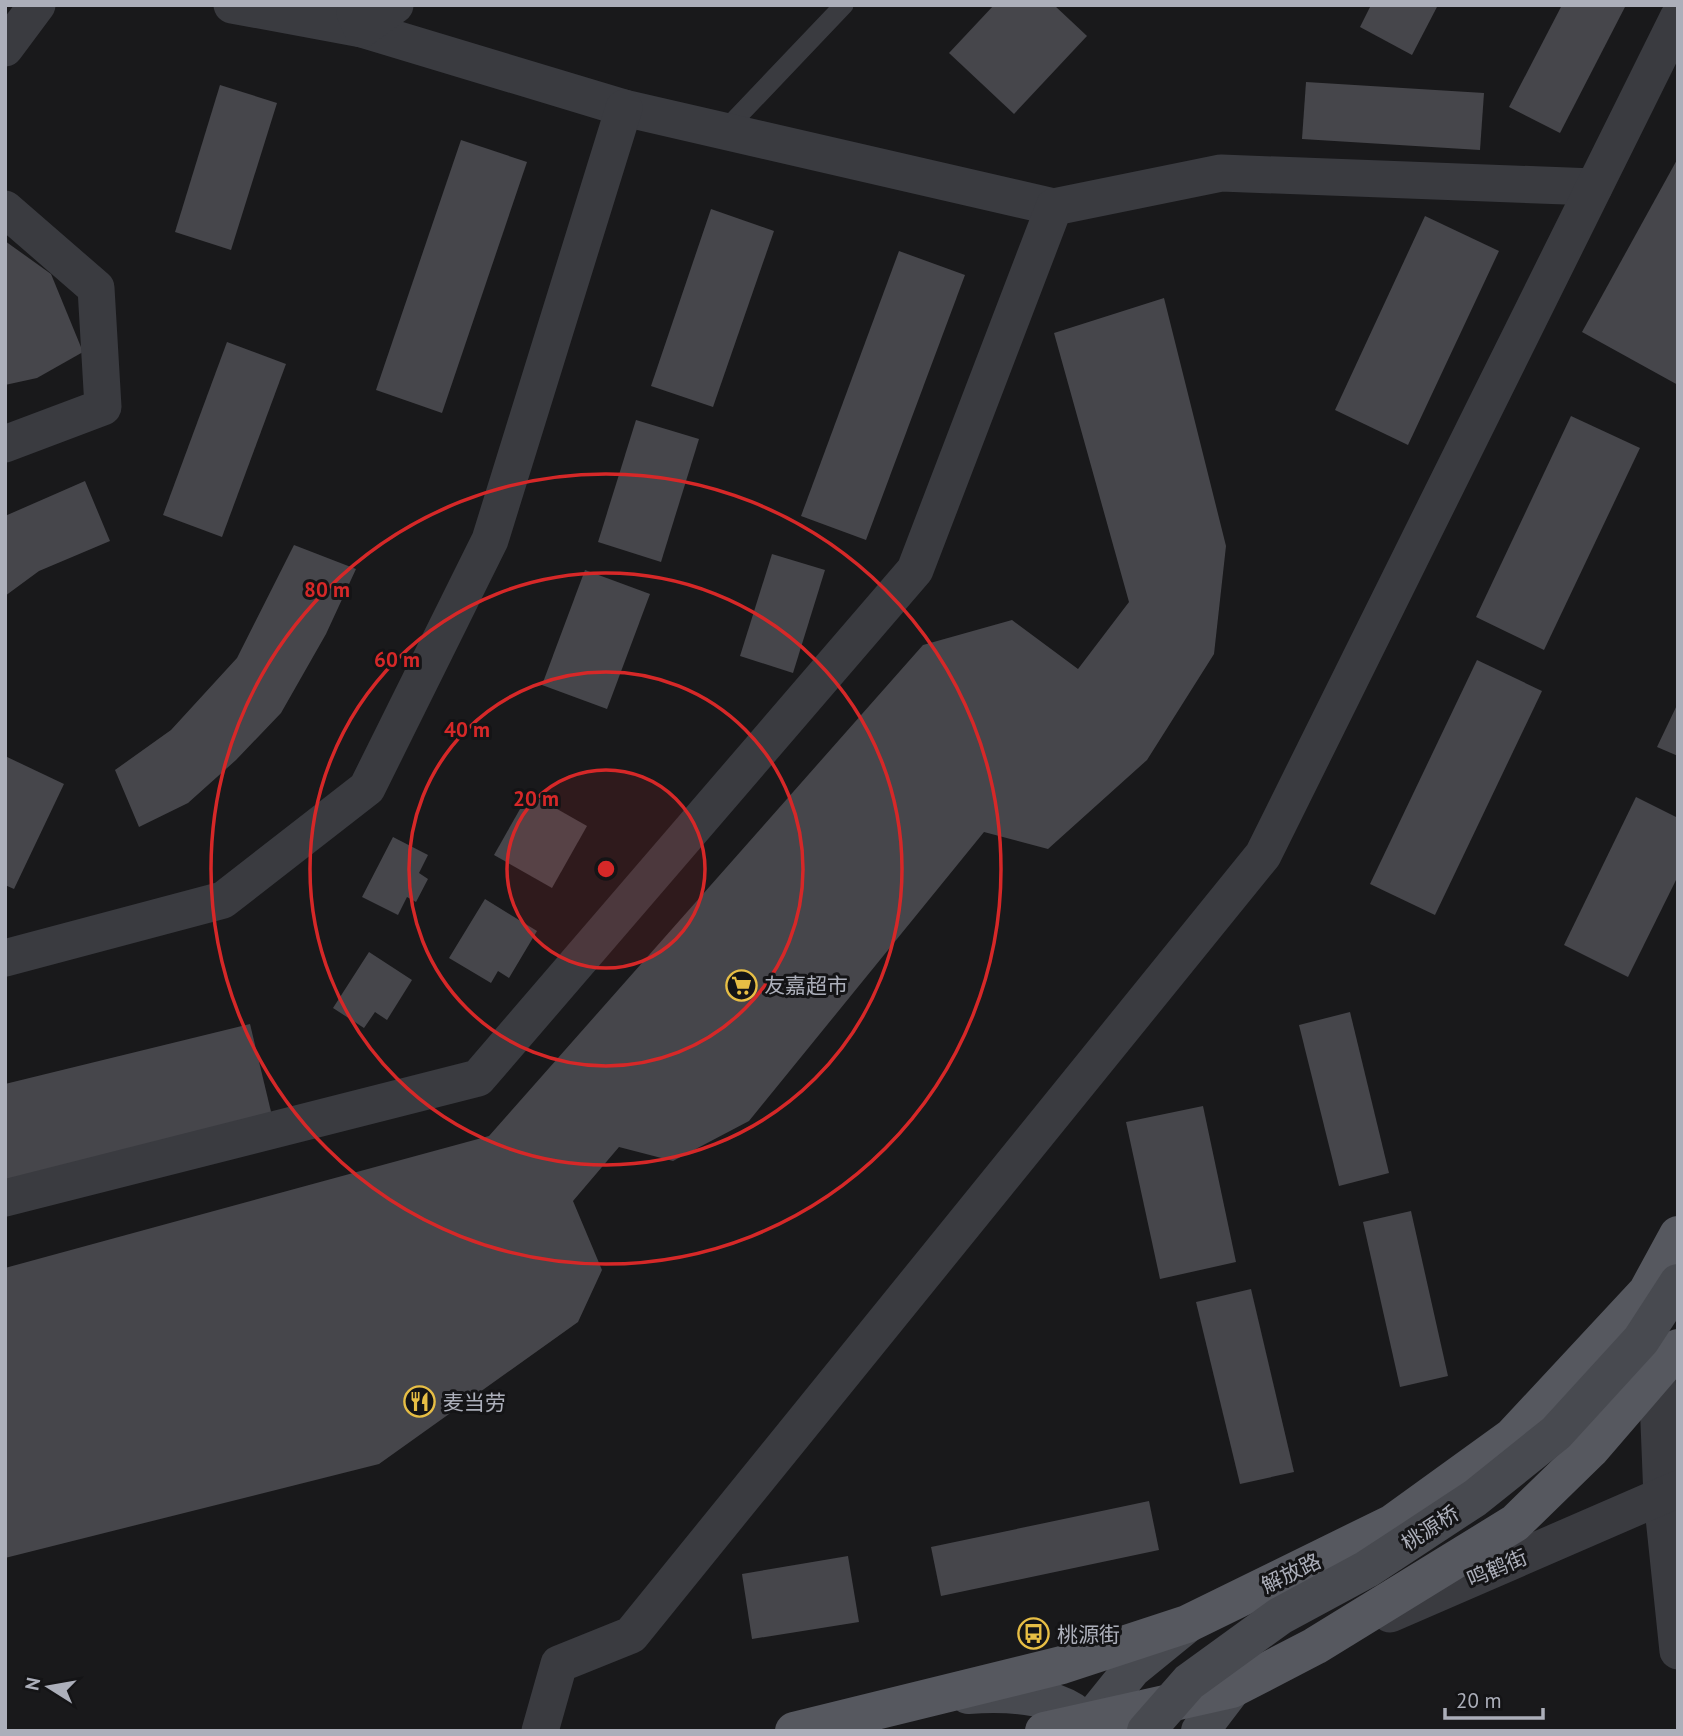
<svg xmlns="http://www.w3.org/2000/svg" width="1683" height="1736" viewBox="0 0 1683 1736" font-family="'PT Sans','Noto Sans SC',sans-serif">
	<rect width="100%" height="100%" fill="#19191b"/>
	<g fill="#46464b">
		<path d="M994,5H1054L1087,36L1014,114L949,53Z"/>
		<path d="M1371,5H1438L1412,55L1360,27Z"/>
		<path d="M1562,5H1626L1560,133L1509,107Z"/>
		<path d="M1306,82L1484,93L1480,150L1302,139Z"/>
		<path d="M220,85L277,103L231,250L175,232Z"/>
		<path d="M461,140L527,162L442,413L376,390Z"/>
		<path d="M1678,158V385L1582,332Z"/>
		<path d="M711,209L774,231L713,407L651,386Z"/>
		<path d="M1425,216L1499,251L1408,445L1335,410Z"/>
		<path d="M5,241L51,274L83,352L37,378L5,385Z"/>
		<path d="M899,251L965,275L866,540L801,516Z"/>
		<path d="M1164,298L1226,546L1214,654L1147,760L1048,849L984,832L749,1121L673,1161L619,1147L573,1201L602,1270L578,1322L379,1464L5,1558V1268L489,1136L923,645L1012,620L1078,669L1129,602L1054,333Z"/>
		<path d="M227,342L286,364L222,537L163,515Z"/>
		<path d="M1571,416L1640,448L1544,650L1476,617Z"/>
		<path d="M636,420L699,439L661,562L598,542Z"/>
		<path d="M85,481L110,541L39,571L5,596V516Z"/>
		<path d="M294,545L356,569L326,634L281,713L236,760L188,803L139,827L115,770L171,730L237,658Z"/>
		<path d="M772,554L825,570L793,673L740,656Z"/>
		<path d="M585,570L650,594L607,709L542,685Z"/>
		<path d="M1477,660L1542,691L1435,915L1370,884Z"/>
		<path d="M1678,703V756L1657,747Z"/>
		<path d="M5,756L64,784L14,889L5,885Z"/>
		<path d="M529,793L587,826L552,888L494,855Z"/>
		<path d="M1636,797L1678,818V876L1628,977L1564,945Z"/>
		<path d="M393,837L428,855L419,873L428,879L416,902L407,897L398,915L362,897Z"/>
		<path d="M485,899L537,931L509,978L498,971L491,983L449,958Z"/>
		<path d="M369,952L412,980L387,1020L375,1012L364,1028L333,1008Z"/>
		<path d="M1350,1012L1389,1173L1339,1186L1299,1025Z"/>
		<path d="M250,1024L273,1120L5,1186V1084Z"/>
		<path d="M1203,1106L1236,1262L1160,1279L1126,1122Z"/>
		<path d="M1411,1211L1448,1376L1400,1387L1363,1222Z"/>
		<path d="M1251,1289L1294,1472L1240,1484L1196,1302Z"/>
		<path d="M1149,1501L1159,1550L941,1596L931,1547Z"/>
		<path d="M848,1556L859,1622L752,1639L742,1574Z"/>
	</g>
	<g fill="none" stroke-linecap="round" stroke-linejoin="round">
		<path stroke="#3a3b40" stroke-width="19" d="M724,131L844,5"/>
		<g stroke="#3a3b40" stroke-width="37">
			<path d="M232,5L362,29L624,108L1054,207"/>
			<path d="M355,13L362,29L395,5"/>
			<path d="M5,48L37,5"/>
			<path d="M5,209L96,288L103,407L5,444"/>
			<path d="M5,958L223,900L367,788L490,540L624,108"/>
			<path d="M5,1198L478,1078L915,570L1054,207L1221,173L1594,187"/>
			<path d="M1657,1373L1662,1498L1678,1651"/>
			<path d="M1390,1614L1678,1489"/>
			<path d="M540,1731L559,1664L631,1635L1263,855L1678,18"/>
		</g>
		<g stroke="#484a50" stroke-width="38">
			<path d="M968,1695C1004,1692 1071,1693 1091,1731"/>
			<path d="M1082,1731L1132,1669L1186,1625"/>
			<path d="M1200,1731L1232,1689"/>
		</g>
		<g stroke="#56585f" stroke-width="38">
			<path d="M794,1731L1062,1665L1187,1624L1393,1523L1512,1437L1647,1292L1678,1235"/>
			<path d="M1044,1731L1232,1689L1315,1646L1515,1523L1590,1450L1678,1348"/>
		</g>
		<path stroke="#484a50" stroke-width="38" d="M1146,1731L1189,1682L1280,1616L1367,1569L1475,1498L1556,1433L1641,1340L1678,1283"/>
	</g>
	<circle cx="606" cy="869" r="99" fill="#d62828" fill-opacity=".12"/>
	<g fill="none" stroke="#d62828" stroke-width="3.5">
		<circle cx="606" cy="869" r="99"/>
		<circle cx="606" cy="869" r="197"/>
		<circle cx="606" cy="869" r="296"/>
		<circle cx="606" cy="869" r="395"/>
	</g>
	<defs>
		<symbol id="supermarket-ring" viewBox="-11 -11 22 22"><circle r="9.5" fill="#141416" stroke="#e7be45" stroke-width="1.5"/><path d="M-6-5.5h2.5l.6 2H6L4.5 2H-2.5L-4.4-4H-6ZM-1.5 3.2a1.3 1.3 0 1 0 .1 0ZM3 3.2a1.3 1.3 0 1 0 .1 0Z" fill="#e7be45"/></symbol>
		<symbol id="restaurant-ring" viewBox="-11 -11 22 22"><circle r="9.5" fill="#141416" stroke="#e7be45" stroke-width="1.5"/><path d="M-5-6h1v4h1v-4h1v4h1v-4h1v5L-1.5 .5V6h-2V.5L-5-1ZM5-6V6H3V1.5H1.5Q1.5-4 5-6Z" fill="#e7be45"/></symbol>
		<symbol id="bus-ring" viewBox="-11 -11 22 22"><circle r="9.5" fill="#141416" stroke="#e7be45" stroke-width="1.5"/><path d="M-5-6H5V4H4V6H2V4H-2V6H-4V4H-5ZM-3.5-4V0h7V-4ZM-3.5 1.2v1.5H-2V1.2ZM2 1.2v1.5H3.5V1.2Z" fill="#e7be45"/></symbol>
	</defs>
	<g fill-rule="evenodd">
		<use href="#supermarket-ring" x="724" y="968" width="35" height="35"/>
		<use href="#restaurant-ring" x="402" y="1384" width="35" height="35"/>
		<use href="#bus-ring" x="1016" y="1616" width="35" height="35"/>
	</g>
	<g text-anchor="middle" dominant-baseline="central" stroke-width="6" stroke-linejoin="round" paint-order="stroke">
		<g font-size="21" fill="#acafba" stroke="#141416" text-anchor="start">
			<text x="764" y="985">友嘉超市</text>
			<text x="443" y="1402">麦当劳</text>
			<text x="1057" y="1634">桃源街</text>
		</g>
		<g font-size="21" fill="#acafba" stroke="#141416">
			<text transform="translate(1430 1528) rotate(-33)">桃源桥</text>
			<text transform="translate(1497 1568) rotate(-23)">鸣鹤街</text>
			<text transform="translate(1291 1573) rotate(-26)">解放路</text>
		</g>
	</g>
	<circle cx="606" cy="869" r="10" fill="#d62828" stroke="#141416" stroke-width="3.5"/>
	<g font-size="21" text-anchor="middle" font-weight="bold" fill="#d62828" stroke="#141416" stroke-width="6" stroke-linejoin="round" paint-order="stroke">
		<text x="327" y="597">80 m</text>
		<text x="397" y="667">60 m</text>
		<text x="467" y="737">40 m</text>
		<text x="536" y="806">20 m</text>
	</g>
	<rect width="1683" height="1736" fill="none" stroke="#acafba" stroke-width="14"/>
	<g transform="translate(49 1687) rotate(281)" stroke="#141416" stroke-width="5" paint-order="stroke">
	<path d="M0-5L12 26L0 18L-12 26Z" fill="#acafba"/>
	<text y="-10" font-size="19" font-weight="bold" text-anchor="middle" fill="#acafba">N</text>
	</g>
	<path d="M1445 1708v10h98v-10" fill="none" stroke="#acafba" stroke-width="3.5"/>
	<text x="1456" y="1708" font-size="21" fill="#acafba" stroke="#141416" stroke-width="5" paint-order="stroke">20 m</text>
</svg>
